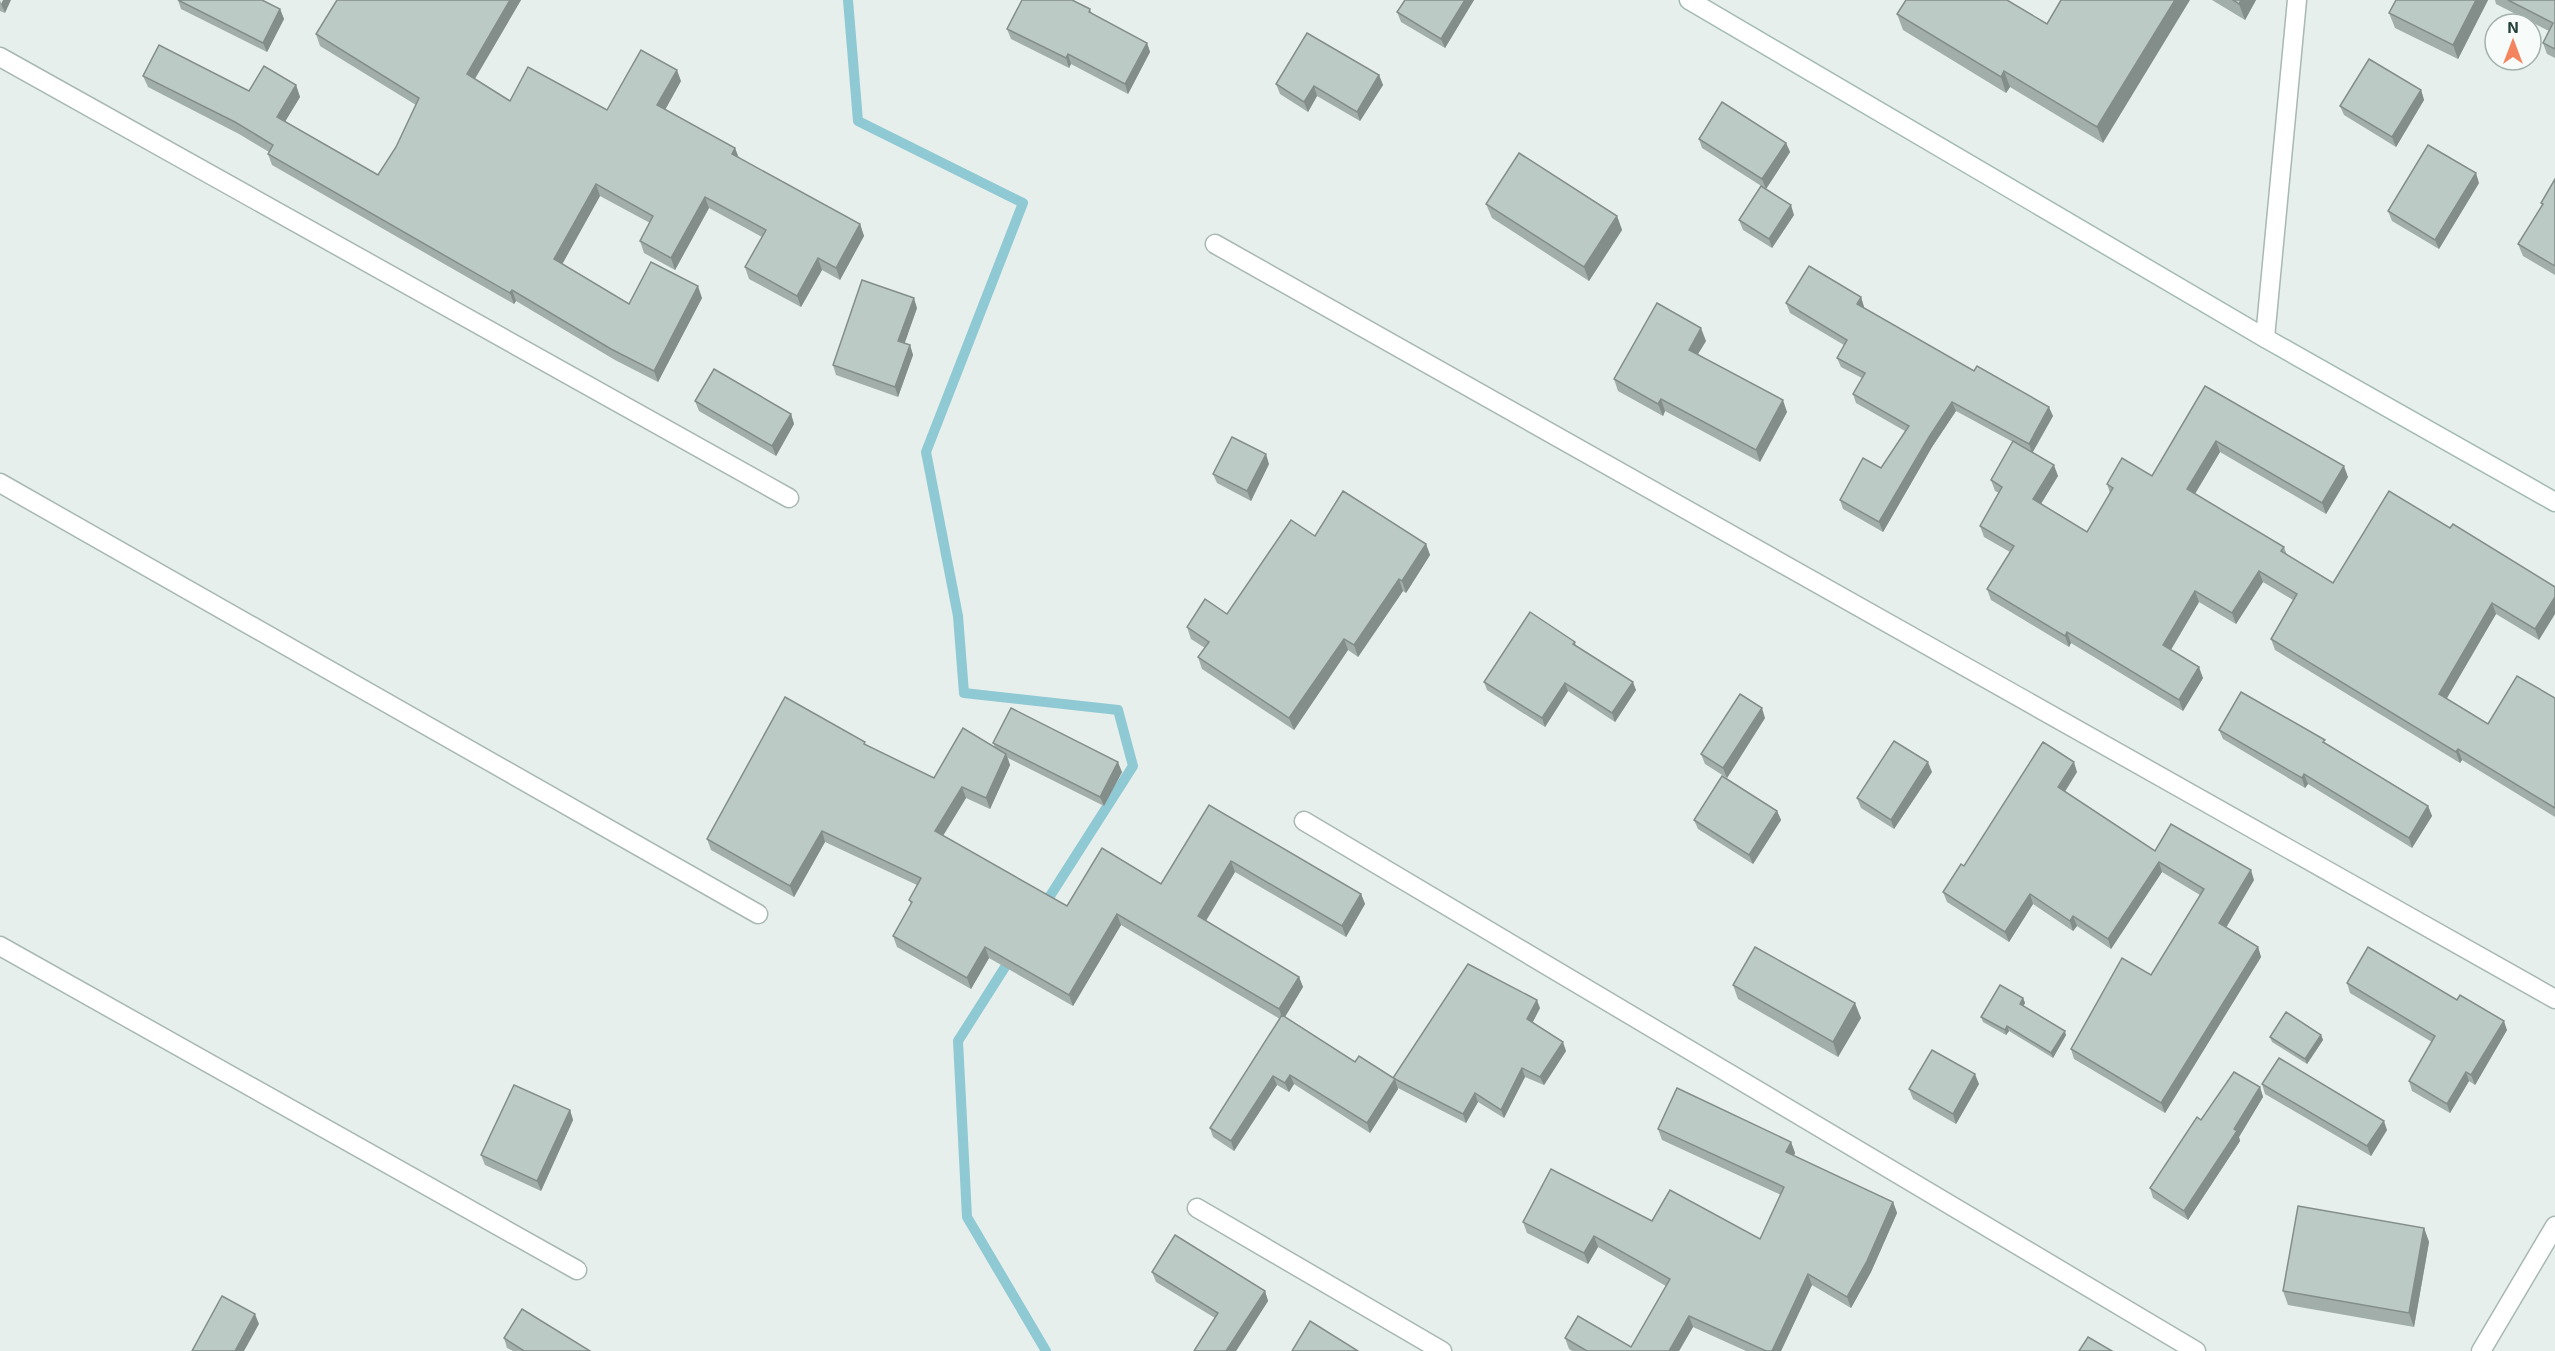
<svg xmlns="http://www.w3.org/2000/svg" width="2555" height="1351" viewBox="0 0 2555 1351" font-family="'Exo 2',sans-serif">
	<rect width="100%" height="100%" fill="#e6efeb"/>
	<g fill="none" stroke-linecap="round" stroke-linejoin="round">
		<g stroke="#8ec9d4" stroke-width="10">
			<path d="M848,0L858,121L1023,203L926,452L958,616L964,693L1118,710L1133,766L1043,907"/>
			<path d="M1012,956L958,1041L967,1217L1046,1351"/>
		</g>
		<defs>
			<g id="street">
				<path d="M0,57L789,498"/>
				<path d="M1215,244L2555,999"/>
				<path d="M2265,338L2297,0"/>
				<path d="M0,483L758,914"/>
				<path d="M1304,821L2196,1351"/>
				<path d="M0,946L577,1270"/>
				<path d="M1197,1208L1442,1351"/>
				<path d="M2481,1351L2555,1226"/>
			</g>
			<path id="secondary" d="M1689,0L2265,338L2555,502"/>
		</defs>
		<use href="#street" stroke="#a8b8b2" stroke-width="21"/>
		<use href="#secondary" stroke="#a4bbb3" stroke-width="21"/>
		<use href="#street" stroke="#fff" stroke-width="18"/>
		<use href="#secondary" stroke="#fff" stroke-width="18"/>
	</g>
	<g fill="#a1aea9">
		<path d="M0,0L5,13L0,11Z"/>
		<path d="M178,0L280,9L284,19L267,52L181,9Z"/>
		<path d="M521,0L475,79L510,101L607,110L681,81L665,110L735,148L739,158L860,224L864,236L840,280L822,270L801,307L749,279L745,267L762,237L709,208L675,270L644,253L640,241L650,223L600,196L562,264L629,304L702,298L658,382L615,360L516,301L514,304L272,165L268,154L269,152L239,134L148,87L143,76L249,91L296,85L300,97L285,122L378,175L396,147L416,105L320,46L316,34Z"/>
		<path d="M1405,0H1474L1445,48L1401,22L1397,12Z"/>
		<path d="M2061,0L2103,143L2010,87L2006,93L1903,30L1897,14L2047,24Z"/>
		<path d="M2212,0H2256L2245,20Z"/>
		<path d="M2488,0L2458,59L2395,28L2389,13Z"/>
		<path d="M2495,0H2555V58L2547,54L2543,43L2549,31L2496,4Z"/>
		<path d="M1090,9L1092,14L1147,43L1150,52L1128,94L1071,64L1069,68L1011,39L1007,29Z"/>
		<path d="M1379,75L1383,85L1360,121L1317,96L1308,112L1280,94L1276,84Z"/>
		<path d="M2421,90L2424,100L2396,147L2344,115L2340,106Z"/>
		<path d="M1699,139L1786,143L1790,152L1766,189L1702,148Z"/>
		<path d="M2555,179V275L2523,256L2518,244L2542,205L2541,203Z"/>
		<path d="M2479,183L2439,249L2392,221L2388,211Z"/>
		<path d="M1486,204L1617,216L1622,230L1589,281L1492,218Z"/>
		<path d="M1794,215L1772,248L1743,230L1739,220Z"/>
		<path d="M1861,297L1864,307V308L2053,416L2033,452L2058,476L2041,504L2087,532L2110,493L2107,484L2152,476L2205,386L2348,477L2326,514L2220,452L2195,494L2284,547L2287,555L2333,583L2450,528L2555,587L2539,640L2496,614L2446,698L2488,724L2555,698V817L2462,760L2460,763L2275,650L2271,639L2293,600L2263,582L2236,624L2199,602L2171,650L2203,678L2183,711L2071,643L2069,647L1991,600L1987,589L2010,552L1984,537L1980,526L1999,493L1995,491L1991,480L2013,442L1956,411L1932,447L1883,532L1843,509L1840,500L1881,468L1905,431L1856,403L1853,394L1862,378L1841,367L1837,358L1844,345L1790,313L1786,303Z"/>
		<path d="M917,308L904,343L910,345L913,355L898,397L836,375L833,365Z"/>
		<path d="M1706,341L1698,354L1787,412L1760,462L1665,411L1663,416L1618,391L1614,379Z"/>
		<path d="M695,401L791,414L794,424L776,456L699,411Z"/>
		<path d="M1269,464L1251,501L1217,483L1213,474Z"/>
		<path d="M1315,536L1426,544L1430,555L1406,593L1403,591L1358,657L1348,650L1294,730L1202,669L1198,657L1205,648L1191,639L1187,627L1227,614Z"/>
		<path d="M1575,642L1576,646L1636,690L1615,722L1568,691L1545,727L1487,690L1484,682Z"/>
		<path d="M1765,718L1727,778L1705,764L1701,754Z"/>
		<path d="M2219,730L2326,744L2428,806L2432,816L2412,848L2308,784L2305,788L2223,739Z"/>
		<path d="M993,743L1122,772L1104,806L1008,758L1010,765L990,809L966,798L943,836L1067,906L1161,884L1209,805L1361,894L1365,904L1346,937L1235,872L1206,921L1299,977L1303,987L1285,1017L1355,1062L1393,1078L1540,1008L1533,1022L1566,1051L1544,1085L1525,1077L1504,1118L1478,1102L1466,1123L1398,1088V1089L1370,1133L1294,1084L1289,1092L1277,1085L1234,1151L1213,1137L1210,1128L1280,1019L1121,925L1073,1006L989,958L971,989L897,947L893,936L911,904L909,900L917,885L825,842L794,897L711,850L707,839L866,745L934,778L995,747Z"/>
		<path d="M1932,772L1894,829L1861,808L1857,798Z"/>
		<path d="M2077,772L2065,792L2155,851L2254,880L2226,927L2258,947L2261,957L2165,1113L2074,1059L2071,1049L2151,975L2200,895L2162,872L2111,949L2077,926L2073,931L2033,904L2009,942L1947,902L1943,892L1964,866Z"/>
		<path d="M1777,811L1781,820L1753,864L1698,829L1694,820Z"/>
		<path d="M2347,983L2507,1030L2475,1085L2469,1081L2450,1113L2412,1091L2409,1081L2432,1042L2350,993Z"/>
		<path d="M1733,985L1861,1018L1838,1057L1738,999Z"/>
		<path d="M2023,998L2025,1003L2023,1006L2066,1035L2053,1058L2009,1031L2006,1035L1983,1022L1981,1017Z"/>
		<path d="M2321,1035L2323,1040L2307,1064L2272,1042L2270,1037Z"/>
		<path d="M1979,1084L1956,1124L1913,1099L1909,1089Z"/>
		<path d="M2262,1084L2387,1130L2371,1156L2265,1094Z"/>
		<path d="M2260,1087L2263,1097L2239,1137L2240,1141L2188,1220L2153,1198L2150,1188L2201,1120Z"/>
		<path d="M570,1110L573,1120L541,1191L485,1165L481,1155Z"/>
		<path d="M1658,1129L1791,1142L1795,1153L1794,1156L1893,1202L1897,1213L1871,1272L1851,1308L1812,1285L1781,1351H1746L1693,1327L1679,1351H1572L1569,1349L1565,1338L1631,1347L1666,1286L1598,1247L1588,1264L1527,1233L1523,1222L1652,1221L1760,1239L1781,1195L1662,1140Z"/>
		<path d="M2424,1228L2429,1242L2414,1327L2288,1305L2283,1291Z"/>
		<path d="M1152,1272L1265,1291L1268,1301L1236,1351H1194L1215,1318L1156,1282Z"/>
		<path d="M504,1338L590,1351H513L507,1348Z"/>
	</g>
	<g fill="#838d89">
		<path d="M3,0H11L5,13L1,4Z"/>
		<path d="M510,0H521L471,85L467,74Z"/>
		<path d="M1465,0H1474L1445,48L1441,39Z"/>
		<path d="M2175,0H2190L2103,143L2097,127Z"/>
		<path d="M2241,0H2256L2245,20L2239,4Z"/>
		<path d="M2476,0H2488L2458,59L2453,45Z"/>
		<path d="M280,9L284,19L267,52L263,43Z"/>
		<path d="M1147,43L1150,52L1128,94L1125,84Z"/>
		<path d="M1068,54L1071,64L1069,68L1066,58Z"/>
		<path d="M677,70L681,81L661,117L657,105Z"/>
		<path d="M2004,71L2010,87L2006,93L2001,77Z"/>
		<path d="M1379,75L1383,85L1360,121L1357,112Z"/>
		<path d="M296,85L300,97L281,128L277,117Z"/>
		<path d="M1314,86L1317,96L1308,112L1304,102Z"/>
		<path d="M2421,90L2424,100L2396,147L2392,137Z"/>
		<path d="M1786,143L1790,152L1766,189L1762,179Z"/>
		<path d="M735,148L739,159L732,154Z"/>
		<path d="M2476,173L2479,183L2439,249L2435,240Z"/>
		<path d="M596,184L600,196L559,270L554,259Z"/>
		<path d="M705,197L709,208L675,270L671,258Z"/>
		<path d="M1791,205L1794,215L1772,248L1769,239Z"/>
		<path d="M1617,216L1622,230L1589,281L1584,267Z"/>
		<path d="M860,224L864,236L840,280L836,268Z"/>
		<path d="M818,258L822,270L801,307L797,296Z"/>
		<path d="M698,286L702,298L658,382L654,371Z"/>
		<path d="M512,290L516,301L514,304L510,293Z"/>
		<path d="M1861,297L1864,307L1860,313L1857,304Z"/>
		<path d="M914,298L917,308L902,351L898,341Z"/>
		<path d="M1701,328L1706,341L1693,362L1689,350Z"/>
		<path d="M910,345L913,355L898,397L895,387Z"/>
		<path d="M1661,399L1665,411L1663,416L1658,404Z"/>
		<path d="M1783,400L1787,412L1760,462L1756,450Z"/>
		<path d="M1952,402L1956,411L1932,447L1883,532L1879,522L1929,437Z"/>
		<path d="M2049,407L2053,416L2032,453L2029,444Z"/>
		<path d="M791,414L794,424L776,456L772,446Z"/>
		<path d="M2216,441L2220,452L2191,500L2187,489Z"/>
		<path d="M1266,454L1269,464L1251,501L1247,491Z"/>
		<path d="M2054,465L2058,476L2037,510L2033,499Z"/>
		<path d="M2344,466L2348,477L2326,514L2322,503Z"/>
		<path d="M1426,544L1430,555L1406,593L1402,581Z"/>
		<path d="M2259,571L2263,582L2236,624L2232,613Z"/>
		<path d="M1399,579L1403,591L1358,657L1354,645Z"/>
		<path d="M2195,591L2199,602L2167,656L2163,645Z"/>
		<path d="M2555,597V614L2539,640L2535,629Z"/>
		<path d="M2492,603L2496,614L2443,705L2439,694Z"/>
		<path d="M2067,632L2071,643L2069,647L2065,636Z"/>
		<path d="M1344,639L1348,650L1294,730L1289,718Z"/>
		<path d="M2199,667L2203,678L2183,711L2179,700Z"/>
		<path d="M1633,682L1636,690L1615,722L1612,713Z"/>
		<path d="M1565,683L1568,691L1545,727L1542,718Z"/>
		<path d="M1762,708L1765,718L1727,778L1723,768Z"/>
		<path d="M2458,749L2462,760L2460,763L2456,752Z"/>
		<path d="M1006,754L1010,765L990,809L986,798Z"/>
		<path d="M1118,762L1122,772L1104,806L1100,797Z"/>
		<path d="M1928,762L1932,772L1894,829L1891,820Z"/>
		<path d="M2074,762L2077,772L2061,797L2058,787Z"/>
		<path d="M2304,774L2308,784L2305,788L2302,778Z"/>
		<path d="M962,787L966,798L939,842L935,831Z"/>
		<path d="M2428,806L2432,816L2412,848L2409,838Z"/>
		<path d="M1777,811L1781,820L1753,864L1749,855Z"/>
		<path d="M822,831L825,842L794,897L790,886Z"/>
		<path d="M1231,861L1235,872L1202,927L1198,916Z"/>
		<path d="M2159,862L2162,872L2111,949L2108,939Z"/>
		<path d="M2251,870L2254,880L2223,933L2219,923Z"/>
		<path d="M1361,894L1365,904L1346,937L1342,926Z"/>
		<path d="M2030,894L2033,904L2009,942L2005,932Z"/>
		<path d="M1117,914L1121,925L1073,1006L1069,995Z"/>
		<path d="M2073,916L2077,926L2073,931L2070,921Z"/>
		<path d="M985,947L989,958L971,989L967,978Z"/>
		<path d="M2258,947L2261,957L2165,1113L2161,1103Z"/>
		<path d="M1299,977L1303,987L1283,1020L1279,1009Z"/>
		<path d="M2023,998L2025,1003L2022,1009L2020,1004Z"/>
		<path d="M1537,1000L1540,1008L1530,1027L1527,1019Z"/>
		<path d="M1855,1003L1861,1018L1838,1057L1833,1042Z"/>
		<path d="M2504,1021L2507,1030L2475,1085L2471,1075Z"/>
		<path d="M2007,1026L2009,1031L2006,1035L2005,1030Z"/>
		<path d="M2065,1031L2066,1035L2053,1058L2051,1053Z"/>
		<path d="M2321,1035L2323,1040L2307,1064L2305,1059Z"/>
		<path d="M1563,1042L1566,1051L1544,1085L1540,1077Z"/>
		<path d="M1522,1068L1525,1077L1504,1118L1501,1110Z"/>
		<path d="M2466,1072L2469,1081L2450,1113L2447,1104Z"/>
		<path d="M1975,1074L1979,1084L1956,1124L1953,1114Z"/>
		<path d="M1290,1075L1294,1084L1289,1092L1285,1083Z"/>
		<path d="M1273,1076L1277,1085L1234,1151L1231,1141Z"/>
		<path d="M1395,1079L1398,1089L1370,1133L1367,1123Z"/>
		<path d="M2260,1087L2263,1097L2239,1137L2240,1141L2188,1220L2184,1211Z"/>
		<path d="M1475,1093L1478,1102L1466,1123L1463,1114Z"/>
		<path d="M570,1110L573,1120L541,1191L537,1181Z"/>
		<path d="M2384,1121L2387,1130L2371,1156L2367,1146Z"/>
		<path d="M1791,1142L1795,1153L1790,1163L1786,1152Z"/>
		<path d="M1893,1202L1897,1213L1871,1272L1851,1308L1847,1297Z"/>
		<path d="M2424,1228L2429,1242L2414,1327L2409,1313Z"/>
		<path d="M1594,1236L1598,1247L1588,1264L1584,1253Z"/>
		<path d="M1808,1274L1812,1285L1781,1351H1772Z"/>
		<path d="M1265,1291L1268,1301L1236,1351H1226Z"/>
		<path d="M255,1314L259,1324L244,1351H235Z"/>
		<path d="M1689,1316L1693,1327L1679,1351H1669Z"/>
	</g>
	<g fill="#bbcac4" stroke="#838d89" stroke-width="1.5">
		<path d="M178,0H262L280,9L263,43Z"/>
		<path d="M337,0H510L467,74L510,101L528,67L607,110L641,50L677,70L657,105L735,148L732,154L860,224L836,268L818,258L797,296L745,267L766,230L705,197L671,258L640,241L653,216L596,184L554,259L629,304L651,262L698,286L654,371L611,349L512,290L510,293L268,154L273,145L235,122L143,76L159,45L249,91L264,66L296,85L277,117L378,175L396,147L419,98L316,34Z"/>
		<path d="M1022,0H1072L1090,9L1089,12L1147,43L1125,84L1068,54L1066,58L1007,29Z"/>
		<path d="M1405,0H1465L1441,39L1397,12Z"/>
		<path d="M1906,0H2007L2047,24L2061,0H2175L2097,127L2004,71L2001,77L1897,14Z"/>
		<path d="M2233,0H2241L2239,4Z"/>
		<path d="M2396,0H2476L2453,45L2389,13Z"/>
		<path d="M2508,0H2555V49L2543,43L2553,23Z"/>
		<path d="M1307,33L1379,75L1357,112L1314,86L1304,102L1276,84Z"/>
		<path d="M2369,59L2421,90L2392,137L2340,106Z"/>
		<path d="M1722,102L1786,143L1762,179L1699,139Z"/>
		<path d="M2428,145L2476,173L2435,240L2388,211Z"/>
		<path d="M1519,153L1617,216L1584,267L1486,204Z"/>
		<path d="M2555,179V266L2518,244L2543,204L2541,203Z"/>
		<path d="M1761,186L1791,205L1769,239L1739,220Z"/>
		<path d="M1809,266L1861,297L1857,304L1974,371L1977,366L2049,407L2029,444L1952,402L1929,437L1879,522L1840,500L1863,458L1881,468L1909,426L1853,394L1865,373L1837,358L1847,340L1786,303Z"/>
		<path d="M862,280L914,298L898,341L910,345L895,387L833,365Z"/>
		<path d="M1657,303L1701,328L1689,350L1783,400L1756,450L1661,399L1658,404L1614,379Z"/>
		<path d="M714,369L791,414L772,446L695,401Z"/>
		<path d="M2205,386L2344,466L2322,503L2216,441L2187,489L2284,547L2281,551L2333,583L2389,491L2450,528L2453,524L2555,587V597L2535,629L2492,603L2439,694L2488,724L2517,676L2555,698V808L2458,749L2456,752L2271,639L2297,594L2259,571L2232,613L2195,591L2163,645L2199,667L2179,700L2067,632L2065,636L1987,589L2014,546L1980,526L2002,487L1991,480L2013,441L2054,465L2033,499L2087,532L2113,488L2107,484L2122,458L2152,476Z"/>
		<path d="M1232,437L1266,454L1247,491L1213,474Z"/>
		<path d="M1343,491L1426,544L1402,581L1399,579L1354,645L1344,639L1289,718L1198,657L1209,642L1187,627L1205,599L1227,614L1291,520L1315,536Z"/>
		<path d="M1530,612L1575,642L1573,644L1633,682L1612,713L1565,683L1542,718L1484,682Z"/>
		<path d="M2241,692L2325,740L2323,742L2428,806L2409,838L2304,774L2302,778L2219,730Z"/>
		<path d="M1740,694L1762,708L1723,768L1701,754Z"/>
		<path d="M785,697L865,742L864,744L934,778L963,728L1006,754L986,798L962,787L935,831L1067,906L1102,848L1161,884L1209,805L1361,894L1342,926L1231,861L1198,916L1299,977L1279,1009L1117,914L1069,995L985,947L967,978L893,936L912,902L909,900L921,878L822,831L790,886L707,839Z"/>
		<path d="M1011,708L1118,762L1100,797L993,743Z"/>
		<path d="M1894,741L1928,762L1891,820L1857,798Z"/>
		<path d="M2043,742L2074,762L2058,787L2155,851L2171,824L2251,870L2219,923L2258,947L2161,1103L2071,1049L2122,958L2151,975L2204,889L2159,862L2108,939L2073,916L2070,921L2030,894L2005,932L1943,892L1961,864L1964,866Z"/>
		<path d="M1722,776L1777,811L1749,855L1694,820Z"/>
		<path d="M1755,947L1855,1003L1833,1042L1733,985Z"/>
		<path d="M2368,947L2457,1000L2460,995L2504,1021L2471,1075L2466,1072L2447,1104L2409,1081L2435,1036L2347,983Z"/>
		<path d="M1468,964L1537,1000L1527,1019L1563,1042L1540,1077L1522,1068L1501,1110L1475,1093L1463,1114L1393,1078Z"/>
		<path d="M2000,985L2023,998L2020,1004L2065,1031L2051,1053L2007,1026L2005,1030L1981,1017Z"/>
		<path d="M2286,1012L2321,1035L2305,1059L2270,1037Z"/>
		<path d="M1282,1015L1355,1062L1359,1056L1395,1079L1367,1123L1290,1075L1285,1083L1273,1076L1231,1141L1210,1128Z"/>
		<path d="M1932,1050L1975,1074L1953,1114L1909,1089Z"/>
		<path d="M2279,1058L2384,1121L2367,1146L2262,1084Z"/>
		<path d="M2234,1072L2260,1087L2234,1129L2237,1131L2184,1211L2150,1188L2197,1117L2201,1120Z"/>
		<path d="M514,1085L570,1110L537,1181L481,1155Z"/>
		<path d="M1677,1088L1791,1142L1786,1152L1893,1202L1867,1261L1847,1297L1808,1274L1772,1351H1766L1689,1316L1669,1351H1587L1565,1338L1578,1316L1631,1347L1670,1279L1594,1236L1584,1253L1523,1222L1551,1169L1652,1221L1670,1190L1760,1239L1784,1187L1658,1129Z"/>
		<path d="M2298,1206L2424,1228L2409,1313L2283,1291Z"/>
		<path d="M1175,1235L1265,1291L1226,1351H1194L1218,1313L1152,1272Z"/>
		<path d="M222,1296L255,1314L235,1351H192Z"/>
		<path d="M522,1309L590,1351H524L504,1338Z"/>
		<path d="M1310,1321L1358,1351H1292Z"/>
		<path d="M2088,1337L2112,1351H2079Z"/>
	</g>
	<g transform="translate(2513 42)"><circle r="28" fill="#f7fbf9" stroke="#a3b1ad" stroke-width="1.5"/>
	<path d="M0-4.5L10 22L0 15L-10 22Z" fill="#f4845f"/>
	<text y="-9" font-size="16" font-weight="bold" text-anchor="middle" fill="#24423a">N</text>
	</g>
</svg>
